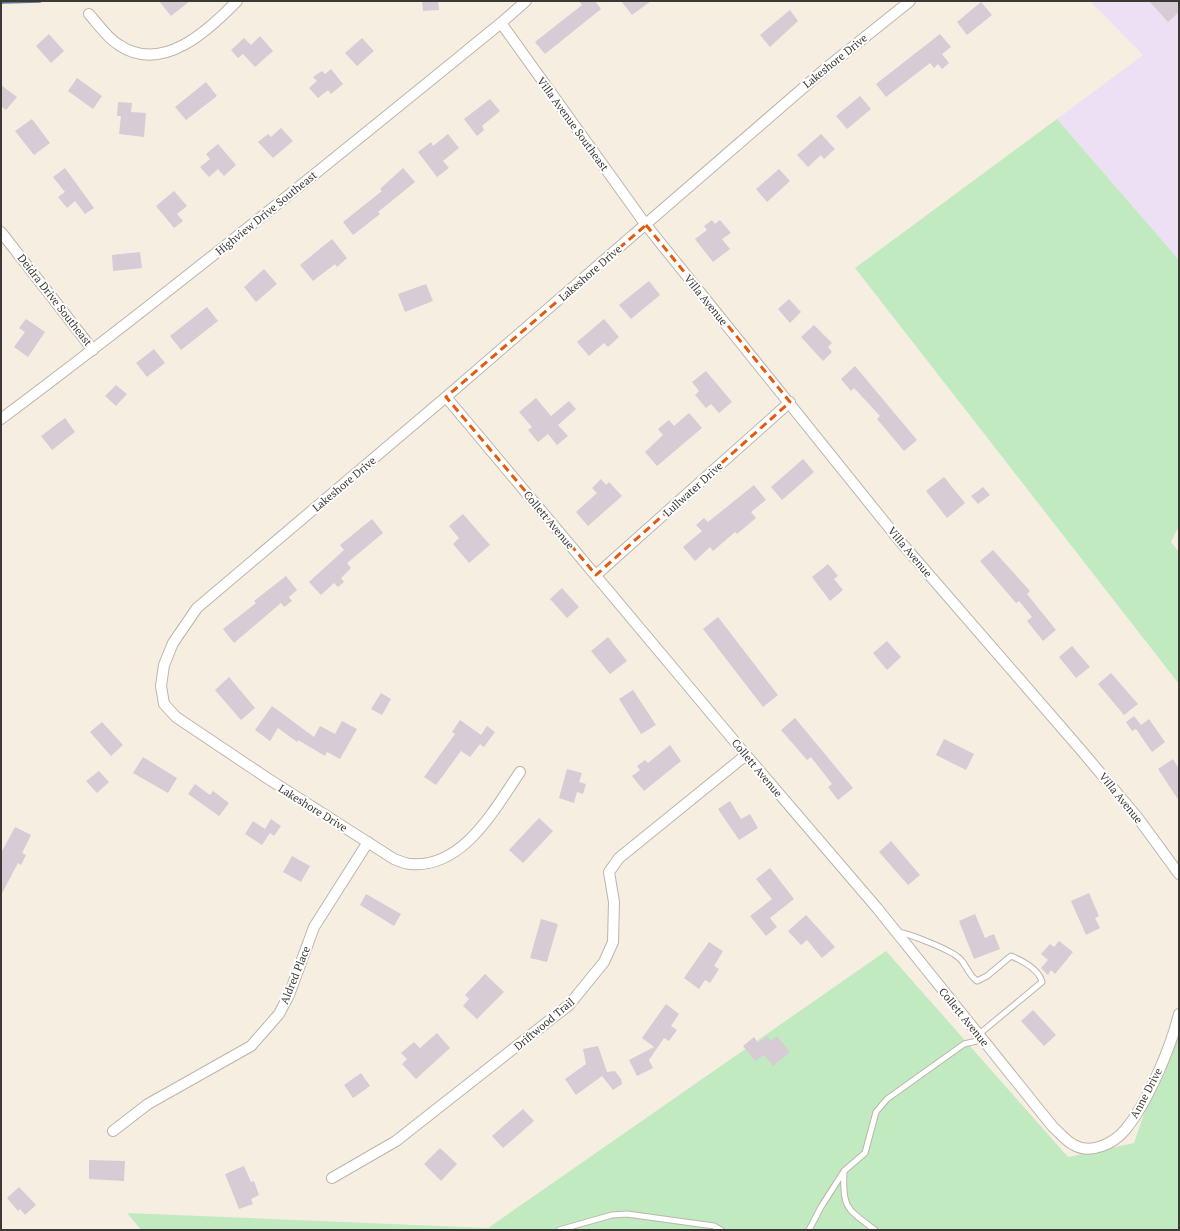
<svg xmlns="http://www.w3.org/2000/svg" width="1180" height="1231" viewBox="0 0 1180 1231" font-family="'PT Serif',serif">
	<rect width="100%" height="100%" fill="#f7eee2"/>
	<path fill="#ede0f4" d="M1090,1H1179V260L1057,119L1143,55Z"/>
	<g fill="#c2eac1">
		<path d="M1057,119L1179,260V526L1171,542L1179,552V684L855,268Z"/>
		<path d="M886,951L1068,1157L1134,1143L1179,1011V1230H141L127,1213L488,1228Z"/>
	</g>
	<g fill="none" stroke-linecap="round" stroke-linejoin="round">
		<path stroke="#5a79a1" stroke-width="3.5" d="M1,2L40,1"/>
	</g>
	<g fill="#d7cbd5">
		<path d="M159,1H190L171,16Z"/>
		<path d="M422,1H438L439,10L423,11Z"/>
		<path d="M579,1H595L601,9L545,54L535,42L582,5Z"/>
		<path d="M621,1H651L632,15Z"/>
		<path d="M1149,1H1179V12L1168,22Z"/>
		<path d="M981,2L992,15L967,35L957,22Z"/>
		<path d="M790,10L798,21L770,47L760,35Z"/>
		<path d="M49,34L64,51L51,63L36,46Z"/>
		<path d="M940,34L951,47L942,54L949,63L942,69L938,64L934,68L930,63L886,97L876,84Z"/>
		<path d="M260,36L273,51L255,67L243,54L238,58L231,50L244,38L251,45Z"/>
		<path d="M362,38L374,51L357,66L345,53Z"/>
		<path d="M331,69L343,84L331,94L328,90L318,98L309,88L317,81L313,77L322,71L325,74Z"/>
		<path d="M77,78L102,96L93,109L68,91Z"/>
		<path d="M206,82L217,96L186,120L175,107Z"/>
		<path d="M1,85L17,97L6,110L1,106Z"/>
		<path d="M860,96L871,109L847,129L836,116Z"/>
		<path d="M490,99L500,111L482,126L484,130L477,136L464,119Z"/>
		<path d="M118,102L132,103L131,112L146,113L144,137L119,134L121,116H117Z"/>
		<path d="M32,119L50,143L34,155L15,131Z"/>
		<path d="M281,128L293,141L273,158L258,142L268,134L271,137Z"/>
		<path d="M448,134L459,148L443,161L449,168L437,177L418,152L431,142L433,146Z"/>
		<path d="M821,134L835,149L824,159L821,155L808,167L797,155Z"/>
		<path d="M218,144L236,165L224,176L218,169L209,177L200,167L210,159L206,154Z"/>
		<path d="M65,168L94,208L85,214L75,201L67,208L58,197L65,192L53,177Z"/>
		<path d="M403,168L415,182L378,212L380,214L353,235L343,222L382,191L380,189Z"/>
		<path d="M779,169L790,181L767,202L756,189Z"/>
		<path d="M174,191L187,206L177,214L183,221L174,228L156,206Z"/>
		<path d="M712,220L715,224L720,220L731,233L722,239L730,249L713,262L695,239L707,230L704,226Z"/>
		<path d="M332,239L347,258L337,267L335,264L313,281L300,265Z"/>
		<path d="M140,252L142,268L113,271L112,255Z"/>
		<path d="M264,269L277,284L256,302L244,287Z"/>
		<path d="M649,281L660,295L631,319L619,305Z"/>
		<path d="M426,284L433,301L405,312L398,294Z"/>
		<path d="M789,299L801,312L790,323L778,309Z"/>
		<path d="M207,307L218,321L181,350L170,336Z"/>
		<path d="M26,319L45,332L28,357L14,347L25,332L19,328Z"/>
		<path d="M604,319L619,337L608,347L604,343L589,356L577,342Z"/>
		<path d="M814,325L832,343L828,347L832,352L823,361L801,337Z"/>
		<path d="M154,349L165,363L147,377L136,363Z"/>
		<path d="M855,366L917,440L904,451L877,419L880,416L854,388L851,391L841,379Z"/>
		<path d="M706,371L732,402L719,413L711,404L706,408L695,395L699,391L692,382Z"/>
		<path d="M116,385L127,394L116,406L105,396Z"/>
		<path d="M536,398L551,416L569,401L576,409L558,425L568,436L557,445L548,434L538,442L528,430L532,427L519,412Z"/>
		<path d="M689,413L702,428L657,466L645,452L663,435L658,429L669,420L674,426Z"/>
		<path d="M65,418L75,432L52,450L41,436Z"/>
		<path d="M803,459L814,472L782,500L771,487Z"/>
		<path d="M944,477L965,503L947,518L926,491Z"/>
		<path d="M601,479L606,485L609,482L622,496L588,526L576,512L597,493L592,488Z"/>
		<path d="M754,485L766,500L751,512L756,518L737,534L735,532L713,551L710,547L695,561L683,547L702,531L696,525L704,518L708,522Z"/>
		<path d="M983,487L990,495L978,504L971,496Z"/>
		<path d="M463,514L490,545L469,563L453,544L459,538L449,526Z"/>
		<path d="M372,519L383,533L347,563L351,568L341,578L344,582L338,587L334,583L321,595L309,582L344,550L340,545Z"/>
		<path d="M993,550L1030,591L1027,594L1056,630L1043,641L1027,621L1032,617L1019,601L1016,603L980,561Z"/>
		<path d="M828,564L838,576L834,579L843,590L830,601L812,577Z"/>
		<path d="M286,576L297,590L289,597L292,601L284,607L281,603L234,643L223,629L256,603L254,601Z"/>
		<path d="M562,588L579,607L567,618L550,599Z"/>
		<path d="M718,617L778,695L763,707L703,629Z"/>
		<path d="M608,637L627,661L610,674L591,651Z"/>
		<path d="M887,641L901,657L887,670L873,653Z"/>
		<path d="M1072,646L1090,667L1076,678L1059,657Z"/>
		<path d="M1111,673L1138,704L1124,715L1098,684Z"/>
		<path d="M229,677L255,708L241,720L215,690Z"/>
		<path d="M633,690L656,725L641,734L619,699Z"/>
		<path d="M381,693L391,699L382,715L371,709Z"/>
		<path d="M272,706L314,737L320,726L335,734L342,721L357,729L340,759L327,752L325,756L298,740L297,742L278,728L270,741L255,730Z"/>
		<path d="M1134,716L1141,725L1149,719L1165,742L1152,752L1136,729L1132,731L1126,722Z"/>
		<path d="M795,718L853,788L838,800L828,787L832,784L811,757L807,760L781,730Z"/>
		<path d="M460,720L481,735L487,726L495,732L484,747L480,744L470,757L461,751L436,785L424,777L455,734L452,732Z"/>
		<path d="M102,722L123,745L111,756L90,732Z"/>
		<path d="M944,739L974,754L966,770L936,755Z"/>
		<path d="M670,745L681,761L644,791L632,776L640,770L637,766L645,760L648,763Z"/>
		<path d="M143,757L177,778L168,793L133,773Z"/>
		<path d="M1173,759L1179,769V801L1158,769Z"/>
		<path d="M567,769L582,773L579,782L586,784L583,794L577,792L574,803L559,798Z"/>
		<path d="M99,771L109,782L97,793L86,781Z"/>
		<path d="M195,784L210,795L213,791L229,803L219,816L188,794Z"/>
		<path d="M730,801L741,819L750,814L758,828L739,840L718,809Z"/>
		<path d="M539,818L553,831L523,863L509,850Z"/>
		<path d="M271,819L281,826L274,836L270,833L262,845L245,834L253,821L265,829Z"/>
		<path d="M15,827L31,835L22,853L26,855L21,865L18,863L1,895V853Z"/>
		<path d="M891,841L920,875L908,885L879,852Z"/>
		<path d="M292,856L310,866L301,882L283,872Z"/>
		<path d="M770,868L794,899L770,918L777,927L766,936L750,916L772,899L756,879Z"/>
		<path d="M1089,893L1099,916L1095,918L1100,928L1086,935L1071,901Z"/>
		<path d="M366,894L401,914L394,926L360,905Z"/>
		<path d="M975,914L985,938L994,934L1000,949L974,959L959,921Z"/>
		<path d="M806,915L835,947L822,958L807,940L801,945L788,931Z"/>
		<path d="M541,919L558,924L547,962L530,958Z"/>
		<path d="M1059,941L1073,952L1055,974L1051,970L1048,975L1041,968L1048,960L1041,954L1050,944L1054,947Z"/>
		<path d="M709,942L723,951L714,966L719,969L710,983L705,980L699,989L684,978Z"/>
		<path d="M485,974L504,992L477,1019L463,1006L469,999L465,995Z"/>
		<path d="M666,1004L679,1014L671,1026L677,1030L669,1041L664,1038L649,1060L653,1068L637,1076L629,1060L654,1047L642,1038Z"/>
		<path d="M1033,1010L1056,1035L1044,1046L1021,1021Z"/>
		<path d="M437,1033L450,1048L416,1079L402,1064L407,1059L401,1053L414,1042L420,1048Z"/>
		<path d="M767,1036L771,1041L777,1036L790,1052L773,1066L764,1055L755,1061L743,1046L754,1037L758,1043Z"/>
		<path d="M598,1046L607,1072L615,1071L621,1079L622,1084L613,1090L602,1076L576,1095L565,1079L586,1064L583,1049Z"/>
		<path d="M361,1073L370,1086L353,1098L344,1085Z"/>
		<path d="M523,1109L534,1121L503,1148L492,1136Z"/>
		<path d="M440,1148L457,1164L441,1181L424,1164Z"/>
		<path d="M89,1160L125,1161L124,1181L89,1179Z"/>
		<path d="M244,1166L251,1182L254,1181L259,1195L251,1199L253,1204L239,1209L225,1174Z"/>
		<path d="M19,1187L36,1205L25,1215L20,1209L18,1211L7,1198Z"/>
	</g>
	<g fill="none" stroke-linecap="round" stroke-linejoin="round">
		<defs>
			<g id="lane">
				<path d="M898,932C910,934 951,950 959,958C967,965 968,975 977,981L987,976L1011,956C1023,961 1039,970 1042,982L978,1035"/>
				<path d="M844,1172C842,1208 847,1209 875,1230"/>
				<path d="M559,1230L612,1215L627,1214L714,1226L721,1230"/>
				<path d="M809,1230L821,1207L844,1171L865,1153L876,1112L887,1099L964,1044L981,1040"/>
			</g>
			<g id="street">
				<path d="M89,14C98,24 107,38 119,45C162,74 208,31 237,1"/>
				<path d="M501,23L646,225L899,540L1081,750L1138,818L1179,874"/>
				<path d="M1,232L93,350"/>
				<path d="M446,397L746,755L877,908L1053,1127C1060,1133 1066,1141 1074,1145C1091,1155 1114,1143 1125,1130C1147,1104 1171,1047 1179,1014"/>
				<path d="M1,419C171,292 336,157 501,23L526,1"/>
				<path d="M596,575L790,402"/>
				<path d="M520,772C495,808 464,868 411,864C406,864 399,861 394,859L267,778L176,717L164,704L161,686L164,665L173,643L197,608L446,397L825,69L910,1"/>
				<path d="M113,1131L148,1104L251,1046L279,1014L289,995L314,927L368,842"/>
				<path d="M332,1178L396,1141L569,1005L604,962L613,942L614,902L609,872L619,858L746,755"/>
			</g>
		</defs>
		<use href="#lane" stroke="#bdb5a9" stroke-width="7"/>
		<use href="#street" stroke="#bdb5a9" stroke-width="12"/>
		<use href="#lane" stroke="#fff" stroke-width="5"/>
		<use href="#street" stroke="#fff" stroke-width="10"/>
	</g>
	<path fill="none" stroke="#e8590c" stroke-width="3" stroke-dasharray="8 5" stroke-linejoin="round" d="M646,225L790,402L596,575L446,397Z"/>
	<g text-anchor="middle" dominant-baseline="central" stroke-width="4" stroke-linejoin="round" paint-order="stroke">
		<g font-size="11" fill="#3c3934" stroke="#fff">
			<text transform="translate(835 61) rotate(-39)">Lakeshore Drive</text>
			<text transform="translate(573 124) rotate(54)">Villa Avenue Southeast</text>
			<text transform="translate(266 213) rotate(-39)">Highview Drive Southeast</text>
			<text transform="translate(590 273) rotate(-41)">Lakeshore Drive</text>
			<text transform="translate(55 300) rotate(52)">Deidra Drive Southeast</text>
			<text transform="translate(706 300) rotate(51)">Villa Avenue</text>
			<text transform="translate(344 484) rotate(-40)">Lakeshore Drive</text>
			<text transform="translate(693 489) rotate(-42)">Lullwater Drive</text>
			<text transform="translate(549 520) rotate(50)">Collett Avenue</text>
			<text transform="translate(910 552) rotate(50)">Villa Avenue</text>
			<text transform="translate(757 768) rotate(50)">Collett Avenue</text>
			<text transform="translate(1121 798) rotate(51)">Villa Avenue</text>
			<text transform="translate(313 808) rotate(32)">Lakeshore Drive</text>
			<text transform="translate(295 975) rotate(-68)">Aldred Place</text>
			<text transform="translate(964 1017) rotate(51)">Collett Avenue</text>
			<text transform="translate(544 1024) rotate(-40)">Driftwood Trail</text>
			<text transform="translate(1146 1093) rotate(-62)">Anne Drive</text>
		</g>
	</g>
	<rect width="1180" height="1231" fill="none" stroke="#3c3934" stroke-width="4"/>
</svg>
